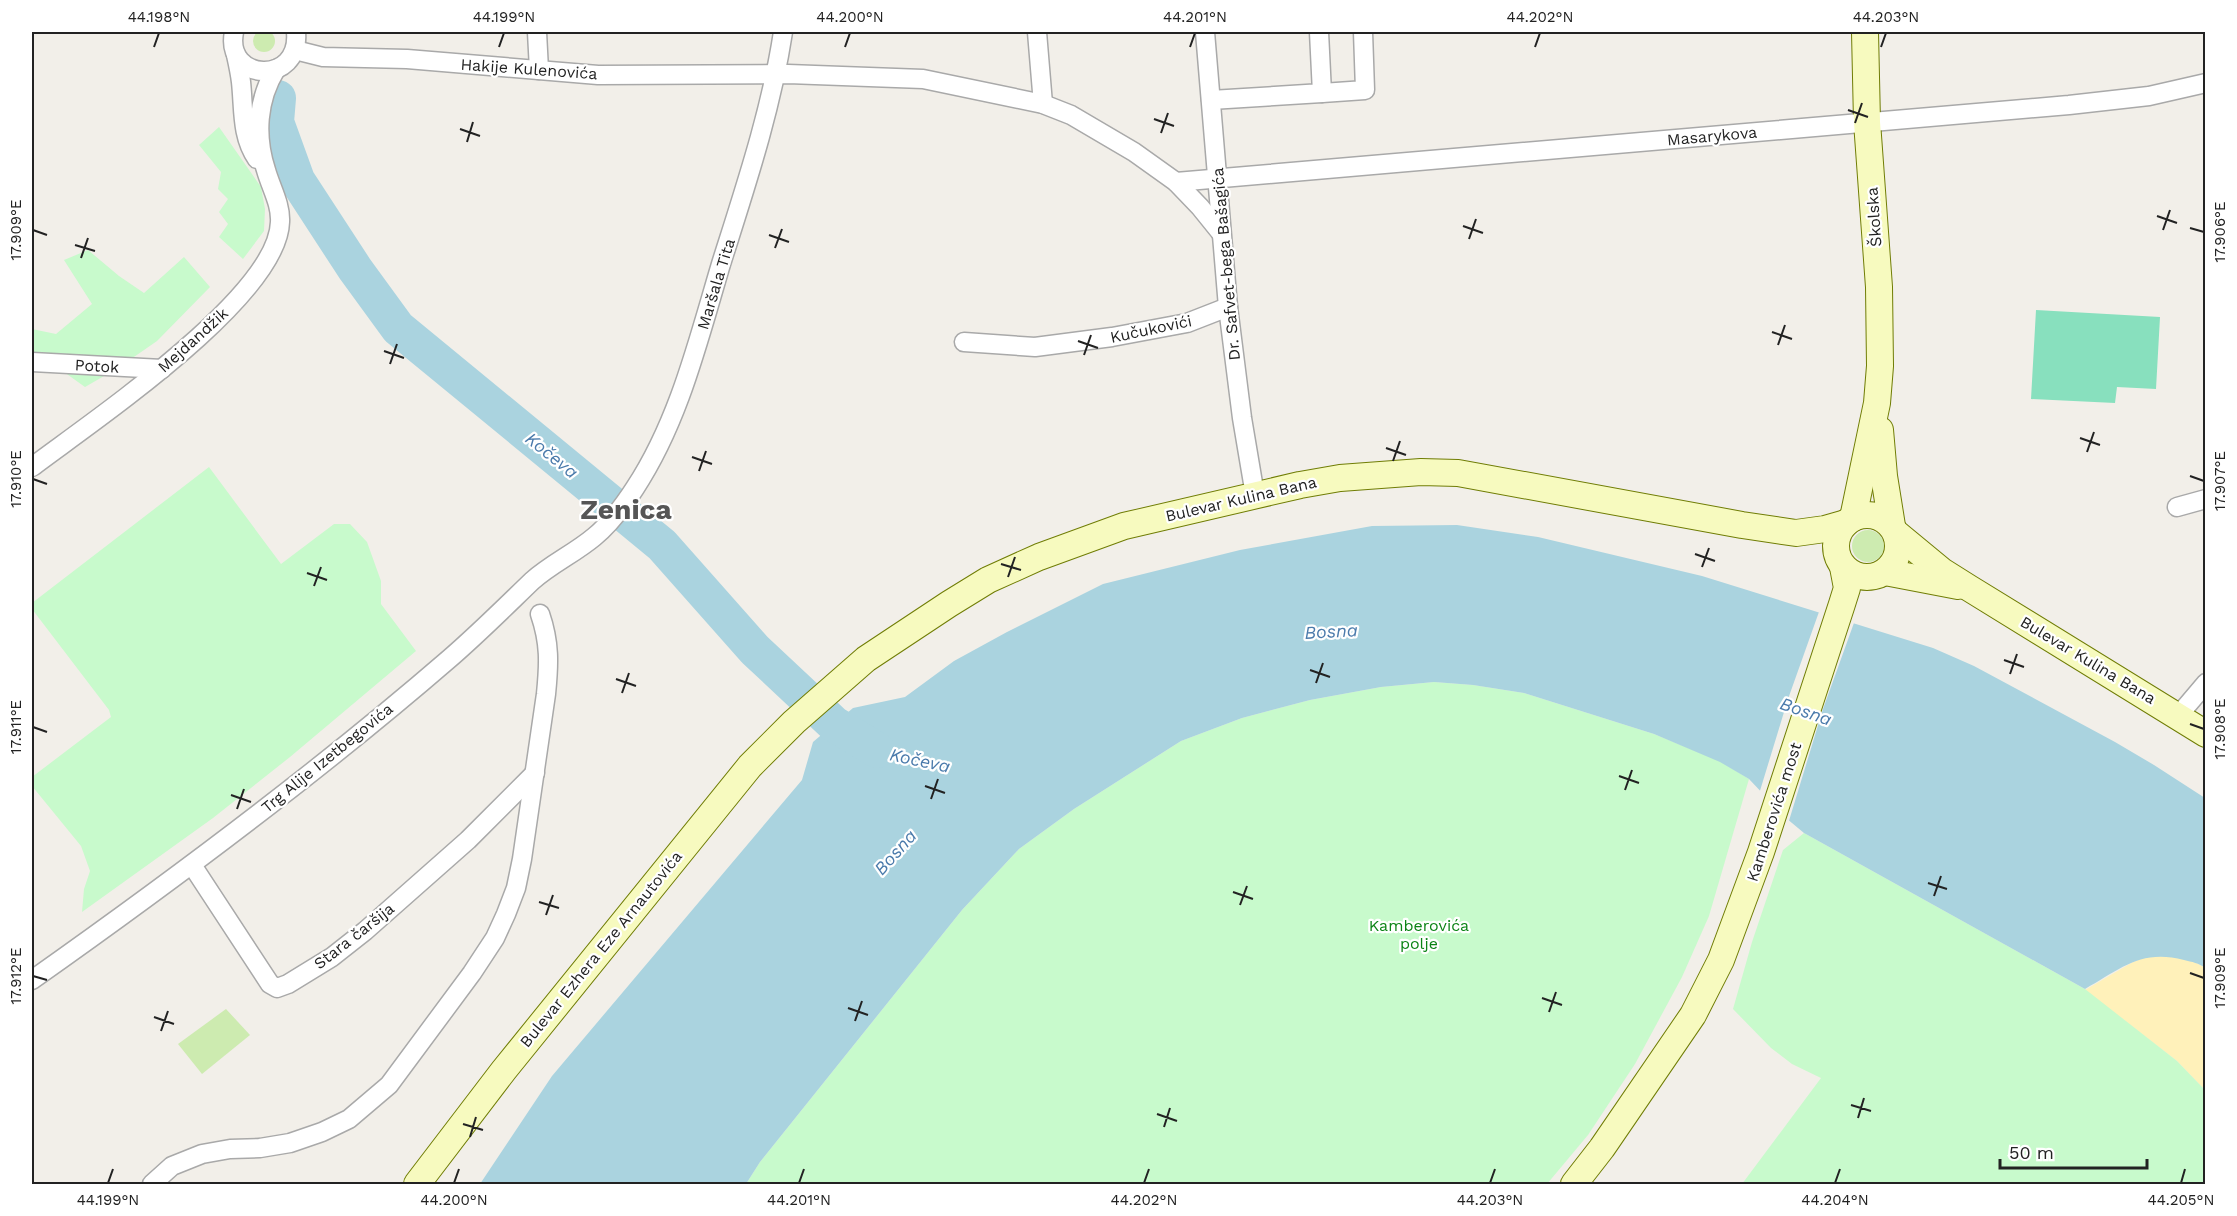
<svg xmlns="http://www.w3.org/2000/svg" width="2237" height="1216" viewBox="0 0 2237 1216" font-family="'Work Sans',sans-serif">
	<rect width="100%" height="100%" fill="#f2efe9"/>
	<g fill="#cdebb0">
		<circle cx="264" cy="41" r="11"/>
		<circle cx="1868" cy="546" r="16"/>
		<path d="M226,1009L250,1035L202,1074L178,1044Z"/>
	</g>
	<path fill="#fff1ba" d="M2149,956C2167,956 2190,957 2205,968V1090L2177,1061L2085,990L2133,962Z"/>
	<g fill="#c8facc">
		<path d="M219,127L261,187L265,209L264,231L243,259L219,237L228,224L219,212L228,199L218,189L221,172L199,145Z"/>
		<path d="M88,250L119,276L144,293L184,257L210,287L157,341L118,368L85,387L57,367L32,362V329L56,334L92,304L64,260Z"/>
		<path d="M209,467L281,564L334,524H350L367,542L381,581V604L416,651L290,757L213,818L82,912L84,889L90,871L81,846L32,786V777L111,717L109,710L32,609V603Z"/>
		<path d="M1434,682L1473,685L1524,693L1654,734L1720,761L1749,779L1709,916L1682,977L1635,1064L1588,1135L1547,1184H746L760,1162L962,910L1019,849L1074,809L1181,741L1242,718L1310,700L1381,687Z"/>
		<path d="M1804,833L2085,989L2177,1061L2205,1090V1184H1742L1821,1078L1792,1064L1771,1048L1733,1009L1752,942L1783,850Z"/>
	</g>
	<path fill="#88e0be" d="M2036,310L2160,317L2156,389L2117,387L2115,403L2031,399Z"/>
	<path fill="#aad3df" d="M1457,525L1538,537L1702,576L1933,648L1974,666L2115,742L2154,765L2205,798V968C2199,963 2192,962 2184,960C2140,949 2121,969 2085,989L1804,833L1786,818L1749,779L1720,762L1654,734L1524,693L1473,685L1434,682L1381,687L1310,700L1242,718L1181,741L1074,809L1019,849L962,910L760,1162L746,1184H480L552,1076L802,780L813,742L853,708L905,697L954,661L1007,632L1103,584L1240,550L1372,526Z"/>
	<path fill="#f2efe9" d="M1820,609L1855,620L1823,709L1788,824L1759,794L1788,699Z"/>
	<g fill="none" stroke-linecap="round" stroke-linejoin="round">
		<path stroke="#aad3df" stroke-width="36" d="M278,98L276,122L297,180L355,269L398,328L662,545L755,650L834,724L877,750"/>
		<defs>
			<g id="street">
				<path d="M234,32C224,82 301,86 296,32"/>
				<path d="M537,32L539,70"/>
				<path d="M1037,32L1043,104"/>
				<path d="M1205,32L1228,307L1242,418L1255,495"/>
				<path d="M295,50L323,57L407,59L598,75L788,74L923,79L1043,104L1071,115L1134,152L1176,182L1200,207L1221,233"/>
				<path d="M236,55C238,64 240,73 241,82C244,109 241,136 257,159"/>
				<path d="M1322,93L1365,90L1363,32"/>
				<path d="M1211,100L1322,93L1319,32"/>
				<path d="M1176,182L2069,105L2149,96L2206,83"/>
				<path d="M964,342L1035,347L1112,337L1187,323L1228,307"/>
				<path d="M32,362L162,369"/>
				<path d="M32,467C90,423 278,297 280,222C281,204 271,188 266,170C255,136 257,100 276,69"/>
				<path d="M2177,507L2206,499"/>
				<path d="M2178,716L2206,683"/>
				<path d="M192,865L270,984L277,988L288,984L332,957L365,931L468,840L535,773"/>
				<path d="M32,980C175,879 316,774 449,659C478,634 505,607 532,581C551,564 575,553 594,537C610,524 624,505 635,488C679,421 698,341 721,264C745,188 771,111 783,32"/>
				<path d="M152,1184L172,1166L202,1154L230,1149L260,1148L290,1143L322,1132L349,1119L389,1085L472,973L495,938L506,914L516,888L522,859L546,694C549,664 550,643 540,614"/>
			</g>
			<g id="secondary">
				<path d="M1880,430L1884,476L1892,526"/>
				<circle cx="1867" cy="546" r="31"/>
				<path d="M1853,518L1877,403L1880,366L1879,287L1867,122L1865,32"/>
				<path d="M1896,533L1942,571L1969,588L2206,734"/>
				<path d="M1885,572L1958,586"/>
				<path d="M417,1184L504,1070L750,766L794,722L866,659L949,604L988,580L1039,557L1124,526L1300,485L1340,478L1421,472L1458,473L1742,525L1796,533L1825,529L1846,523"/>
				<path d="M1574,1184L1602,1148L1693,1015L1721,960L1761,852L1842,604L1847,588L1843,567"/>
			</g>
		</defs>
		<use href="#street" stroke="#a9a9a9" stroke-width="21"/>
		<use href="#secondary" stroke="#707d05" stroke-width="28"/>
		<use href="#street" stroke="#fff" stroke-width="18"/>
		<use href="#secondary" stroke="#f7fabf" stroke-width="26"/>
	</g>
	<path fill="none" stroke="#222" stroke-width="2" d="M154,47L159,33M499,47L504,33M845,47L850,33M1190,47L1195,33M1535,47L1540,33M1881,47L1886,33M1848,110L1868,117M1154,119L1174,126M1855,123L1862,103M460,129L480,136M1161,133L1168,113M467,142L473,122M2157,216L2177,223M1463,226L1483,233M2190,228L2204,232M33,230L47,235M2163,230L2170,210M769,235L789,242M1469,239L1476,219M75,245L95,251M775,248L782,229M81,258L88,238M1772,332L1792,339M1078,341L1098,348M1778,345L1785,325M384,351L404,358M1084,355L1091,335M390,364L397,344M2080,438L2100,445M1386,448L1406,455M2087,452L2094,432M692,457L712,464M1393,461L1400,441M699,471L706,451M2190,476L2204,481M33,479L47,484M1695,554L1715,561M1001,564L1021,570M1702,567L1709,548M307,573L327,580M1008,577L1015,557M314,586L321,567M2004,660L2024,667M1310,670L1330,677M2010,674L2017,654M616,679L636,686M1316,683L1323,663M622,693L629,673M2190,724L2204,729M33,727L47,732M1619,776L1639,783M925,786L945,793M1625,790L1632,770M231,795L251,802M931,799L938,779M237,809L244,789M1928,883L1947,889M1233,892L1253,899M1934,896L1941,876M539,902L559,908M1240,905L1247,886M546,915L553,895M2190,973L2204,978M33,976L47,980M1542,998L1562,1005M848,1008L868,1015M1549,1012L1556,992M154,1017L174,1024M855,1021L862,1001M161,1031L168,1011M1851,1105L1871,1111M1157,1114L1177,1121M1858,1118L1864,1098M463,1124L483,1130M1164,1127L1170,1108M470,1137L476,1117M108,1183L113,1169M454,1183L459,1169M799,1183L804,1169M1144,1183L1149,1169M1490,1183L1495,1169M1835,1183L1840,1169M2181,1183L2185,1169"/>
	<g text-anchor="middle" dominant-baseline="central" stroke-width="4.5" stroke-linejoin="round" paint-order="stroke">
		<g font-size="16" fill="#222" stroke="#fff">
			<text transform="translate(529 69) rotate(4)">Hakije Kulenovića</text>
			<text transform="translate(1712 136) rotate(-5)">Masarykova</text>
			<text transform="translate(1874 217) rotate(-94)">Školska</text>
			<text transform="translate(1226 264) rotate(-95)">Dr. Safvet-bega Bašagića</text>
			<text transform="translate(716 284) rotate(-73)">Maršala Tita</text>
			<text transform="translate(1151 329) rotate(-12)">Kučukovići</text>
			<text transform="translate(193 340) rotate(-42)">Mejdandžik</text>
			<text transform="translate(97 366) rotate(3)">Potok</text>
			<text transform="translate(1241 499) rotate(-13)">Bulevar Kulina Bana</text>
			<text transform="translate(2088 660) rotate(31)">Bulevar Kulina Bana</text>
			<text transform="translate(327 758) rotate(-39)">Trg Alije Izetbegovića</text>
			<text transform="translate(1774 812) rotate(-72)">Kamberovića most</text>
			<text transform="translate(354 936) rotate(-38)">Stara čaršija</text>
			<text transform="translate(601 949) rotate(-51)">Bulevar Ezhera Eze Arnautovića</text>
		</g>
		<g font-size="16" fill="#0c8416" stroke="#fff">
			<text x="1419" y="925">Kamberovića<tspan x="1419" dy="18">polje</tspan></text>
		</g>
		<g font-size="18" font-style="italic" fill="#4a7aab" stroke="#fff">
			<text transform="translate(552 455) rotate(39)">Kočeva</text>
			<text transform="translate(1331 631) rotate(-3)">Bosna</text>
			<text transform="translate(1806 711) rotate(19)">Bosna</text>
			<text transform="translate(920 760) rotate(12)">Kočeva</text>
			<text transform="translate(895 852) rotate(-48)">Bosna</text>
		</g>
		<g font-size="28" font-weight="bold" fill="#555" stroke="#fff">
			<text x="626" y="509">Zenica</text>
		</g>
	</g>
	<rect width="2237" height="1216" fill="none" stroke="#ffffff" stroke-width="66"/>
	<path d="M2000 1159v9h147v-9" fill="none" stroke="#222222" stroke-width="3"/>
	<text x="2009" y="1159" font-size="18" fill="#222222" stroke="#ffffff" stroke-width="4.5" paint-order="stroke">50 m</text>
	<rect x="33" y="33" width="2171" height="1150" fill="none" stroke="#222" stroke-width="2"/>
	<g font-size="15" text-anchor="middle" fill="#222">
		<text x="159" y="22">44.198°N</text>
		<text x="504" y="22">44.199°N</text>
		<text x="850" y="22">44.200°N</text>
		<text x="1195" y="22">44.201°N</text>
		<text x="1540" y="22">44.202°N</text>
		<text x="1886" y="22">44.203°N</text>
		<text transform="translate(16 230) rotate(-90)" y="5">17.909°E</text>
		<text transform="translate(2220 232) rotate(-90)" y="5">17.906°E</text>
		<text transform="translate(16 479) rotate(-90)" y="5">17.910°E</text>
		<text transform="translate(2220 481) rotate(-90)" y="5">17.907°E</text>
		<text transform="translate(16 727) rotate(-90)" y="5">17.911°E</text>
		<text transform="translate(2220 729) rotate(-90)" y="5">17.908°E</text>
		<text transform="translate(16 976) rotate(-90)" y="5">17.912°E</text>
		<text transform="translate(2220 978) rotate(-90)" y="5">17.909°E</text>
		<text x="108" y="1205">44.199°N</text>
		<text x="454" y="1205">44.200°N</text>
		<text x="799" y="1205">44.201°N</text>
		<text x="1144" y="1205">44.202°N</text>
		<text x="1490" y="1205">44.203°N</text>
		<text x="1835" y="1205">44.204°N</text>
		<text x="2181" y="1205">44.205°N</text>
	</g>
</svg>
